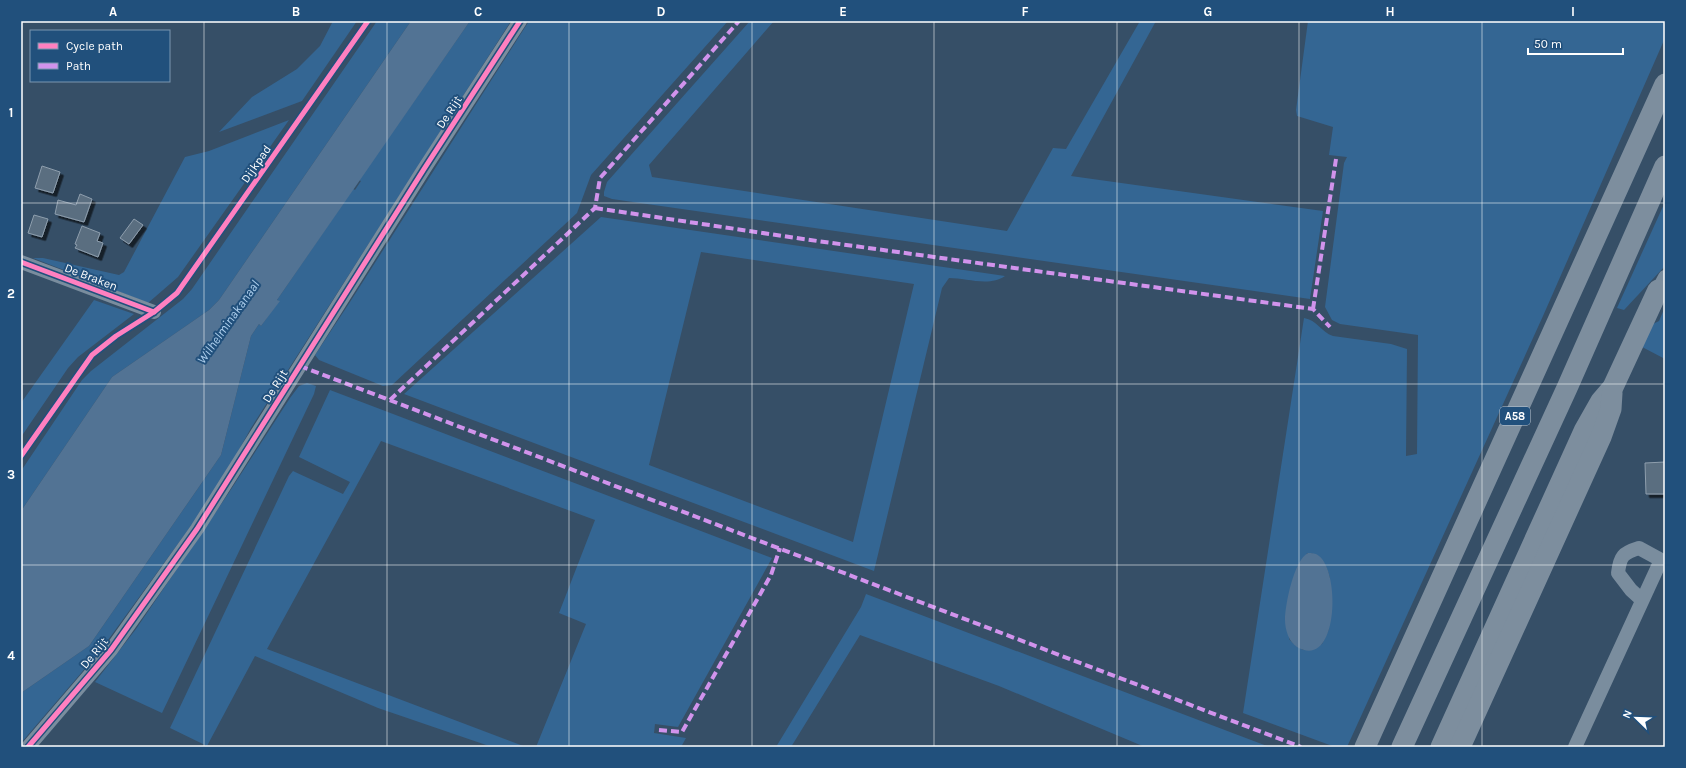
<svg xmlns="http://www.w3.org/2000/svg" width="1686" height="768" viewBox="0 0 1686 768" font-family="Karla,sans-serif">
	<defs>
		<filter id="shadow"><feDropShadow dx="3.5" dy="3.5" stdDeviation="0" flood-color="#0009"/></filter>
	</defs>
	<rect width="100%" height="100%" fill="#364f67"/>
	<g fill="#346693" fill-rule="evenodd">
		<path d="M333,21H357L302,101L219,132L252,97L297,69L320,46Z"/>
		<path d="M377,21H411L219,300L209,310L112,377L21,511V471L82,380L91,371L183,299L192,289Z"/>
		<path d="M470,21H511L251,428L224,477L196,519L100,651L21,743V693L89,646L221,455L251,336L259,324L261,326L279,301L277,300L353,189L355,190L361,181L359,180Z"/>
		<path d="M529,21H728L591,175L577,213L392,385L383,386L319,360L315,355L350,302Z"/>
		<path d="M750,21H774L649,165L652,177L1007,231L1053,148L1066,149L1140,21H1156L1071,176L1323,211L1310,299L612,199L604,196V192L607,182Z"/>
		<path d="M1308,21H1665V38L1543,316L1347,747H1335L1243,713L1304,318C1317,320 1321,332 1333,336L1391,344L1407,349L1406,456L1417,454L1418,335L1340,324L1332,320L1325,307L1344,163L1347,157L1329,155L1333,127L1297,116L1296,110ZM1307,553C1321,553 1327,566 1330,578L1329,629L1322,644L1303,650L1295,645L1289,639Z"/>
		<path d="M289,120L178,277L148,303L33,258H43L119,275L124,272L185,157L209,151Z"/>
		<path d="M1665,202V266L1624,310L1617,308Z"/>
		<path d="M601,217L1005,276C990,287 966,278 949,278L942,288L874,571L404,394ZM701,252L914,284L853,542L649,465Z"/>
		<path d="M94,300L134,314L78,357L68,368L21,437V403Z"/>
		<path d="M1665,307V359L1625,338L1659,321Z"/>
		<path d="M307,383L316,386L314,394L162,713L95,682L136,629L228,494L290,398L299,386Z"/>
		<path d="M330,390L772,558L678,727L655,724L654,733L686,738L681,747H536L586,624L559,613L595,520L381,441L267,649L526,747H492L378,708L255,656L207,746L170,728L289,476L293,471L295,472L343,494L350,482L299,457Z"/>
		<path d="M866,594L1259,743L1270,747H1145L999,686L860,635L791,747H776L861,607Z"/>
	</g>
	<g fill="#527394">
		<path d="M411,21H470L277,300L280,301L261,326L259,324L251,336L221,455L89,646L21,693V511L112,377L209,310L219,300Z"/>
		<path d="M1308,553C1311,553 1316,553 1319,556C1341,573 1338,671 1297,647C1289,642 1285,630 1285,620C1285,605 1294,560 1308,553Z"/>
	</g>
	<g fill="#5a6e80" stroke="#8e9ead" filter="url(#shadow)">
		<path d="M42,166L60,172L53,193L35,188Z"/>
		<path d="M80,194L92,199L84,222L55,214L58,200L76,205Z"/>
		<path d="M34,215L48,219L42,237L28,233Z"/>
		<path d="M134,219L143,225L129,244L120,238Z"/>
		<path d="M82,226L100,233L97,241L103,243L98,257L75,248L77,245L75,244Z"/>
		<path d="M1665,462V494H1646L1645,463Z"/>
	</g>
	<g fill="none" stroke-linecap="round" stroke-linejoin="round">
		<g stroke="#7a8d9e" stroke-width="14">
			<path d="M21,262L154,312"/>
			<path d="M1658,290L1665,277"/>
			<path d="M28,747L111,650L197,529L424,169L520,21"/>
			<path d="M1575,747L1661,560L1639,548C1623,553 1620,556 1618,573L1631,590L1642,600"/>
		</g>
		<g stroke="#7d8e9e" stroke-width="21">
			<path d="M1365,747L1665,84"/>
			<path d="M1402,747L1567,388L1665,166"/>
			<path d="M1441,747L1584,431L1601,401L1613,387L1658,290"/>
			<path d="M1460,747L1601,437L1611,409L1612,393"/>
		</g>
		<g stroke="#d193ec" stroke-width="4" stroke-dasharray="8 4" stroke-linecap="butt">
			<path d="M595,208L803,239L1313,309L1330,327"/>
			<path d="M1313,309L1336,159"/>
			<path d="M300,366L1301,747"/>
			<path d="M390,400L595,208L600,178L739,21"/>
			<path d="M659,730L682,732L771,575L780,548"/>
		</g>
		<defs>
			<g id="cycleway">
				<path d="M21,262L154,312"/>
				<path d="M21,456L92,355L116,336L154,312L177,293L368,21"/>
				<path d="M28,747L111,650L197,529L424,169L520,21"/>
			</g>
		</defs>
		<use href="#cycleway" stroke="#21507c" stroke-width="8"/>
		<use href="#cycleway" stroke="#ff80c0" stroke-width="5"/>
	</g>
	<path fill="none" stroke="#fff" stroke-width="1" stroke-opacity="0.55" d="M204,21V747M387,21V747M569,21V747M752,21V747M934,21V747M1117,21V747M1299,21V747M1482,21V747M21,203H1665M21,384H1665M21,565H1665"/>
	<g text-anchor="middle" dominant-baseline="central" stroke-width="4" stroke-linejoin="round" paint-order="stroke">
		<rect fill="#21507c" stroke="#bccad8" stroke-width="1" x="1500" y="407" width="30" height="18" rx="3"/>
		<g font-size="11" font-weight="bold" fill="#fff">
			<text x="1515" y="416">A58</text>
		</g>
		<g font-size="12" fill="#fff" stroke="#21507c">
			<text transform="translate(449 112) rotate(-57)">De Rijt</text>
			<text transform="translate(256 164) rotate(-55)">Dijkpad</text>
			<text transform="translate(91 277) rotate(21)">De Braken</text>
			<text transform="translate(275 386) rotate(-58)">De Rijt</text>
			<text transform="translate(94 653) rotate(-51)">De Rijt</text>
		</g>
		<g font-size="13" font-style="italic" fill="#afd0ee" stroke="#21507c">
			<text transform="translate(228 322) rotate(-55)">Wilhelminakanaal</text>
		</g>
	</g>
	<rect width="1686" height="768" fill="none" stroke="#21507c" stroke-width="44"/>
	<rect x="30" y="30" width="140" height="52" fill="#21507c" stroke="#7a96b0"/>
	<rect x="38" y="43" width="20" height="6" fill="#ff80c0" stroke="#7a96b0"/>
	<text x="66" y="50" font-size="12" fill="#ffffff">Cycle path</text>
	<rect x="38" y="63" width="20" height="6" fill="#d193ec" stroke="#7a96b0"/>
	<text x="66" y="70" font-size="12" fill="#ffffff">Path</text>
	<g transform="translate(1636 718) rotate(293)" stroke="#21507c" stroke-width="3" paint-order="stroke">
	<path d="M0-3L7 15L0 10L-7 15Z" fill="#ffffff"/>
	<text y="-6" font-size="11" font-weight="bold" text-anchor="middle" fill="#ffffff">N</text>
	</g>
	<path d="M1528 48v6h95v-6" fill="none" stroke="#ffffff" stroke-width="2"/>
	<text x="1534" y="48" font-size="12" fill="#ffffff" stroke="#21507c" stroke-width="3" paint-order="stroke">50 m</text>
	<rect x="22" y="22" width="1642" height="724" fill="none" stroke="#fff" stroke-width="1.5"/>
	<g font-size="13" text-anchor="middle" font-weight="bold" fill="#fff">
		<text x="113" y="16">A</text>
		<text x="296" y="16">B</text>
		<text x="478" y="16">C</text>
		<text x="661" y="16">D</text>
		<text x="843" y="16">E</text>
		<text x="1025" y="16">F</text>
		<text x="1208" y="16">G</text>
		<text x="1390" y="16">H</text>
		<text x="1573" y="16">I</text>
		<text x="11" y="117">1</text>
		<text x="11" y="298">2</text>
		<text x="11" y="479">3</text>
		<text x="11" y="660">4</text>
	</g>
</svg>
